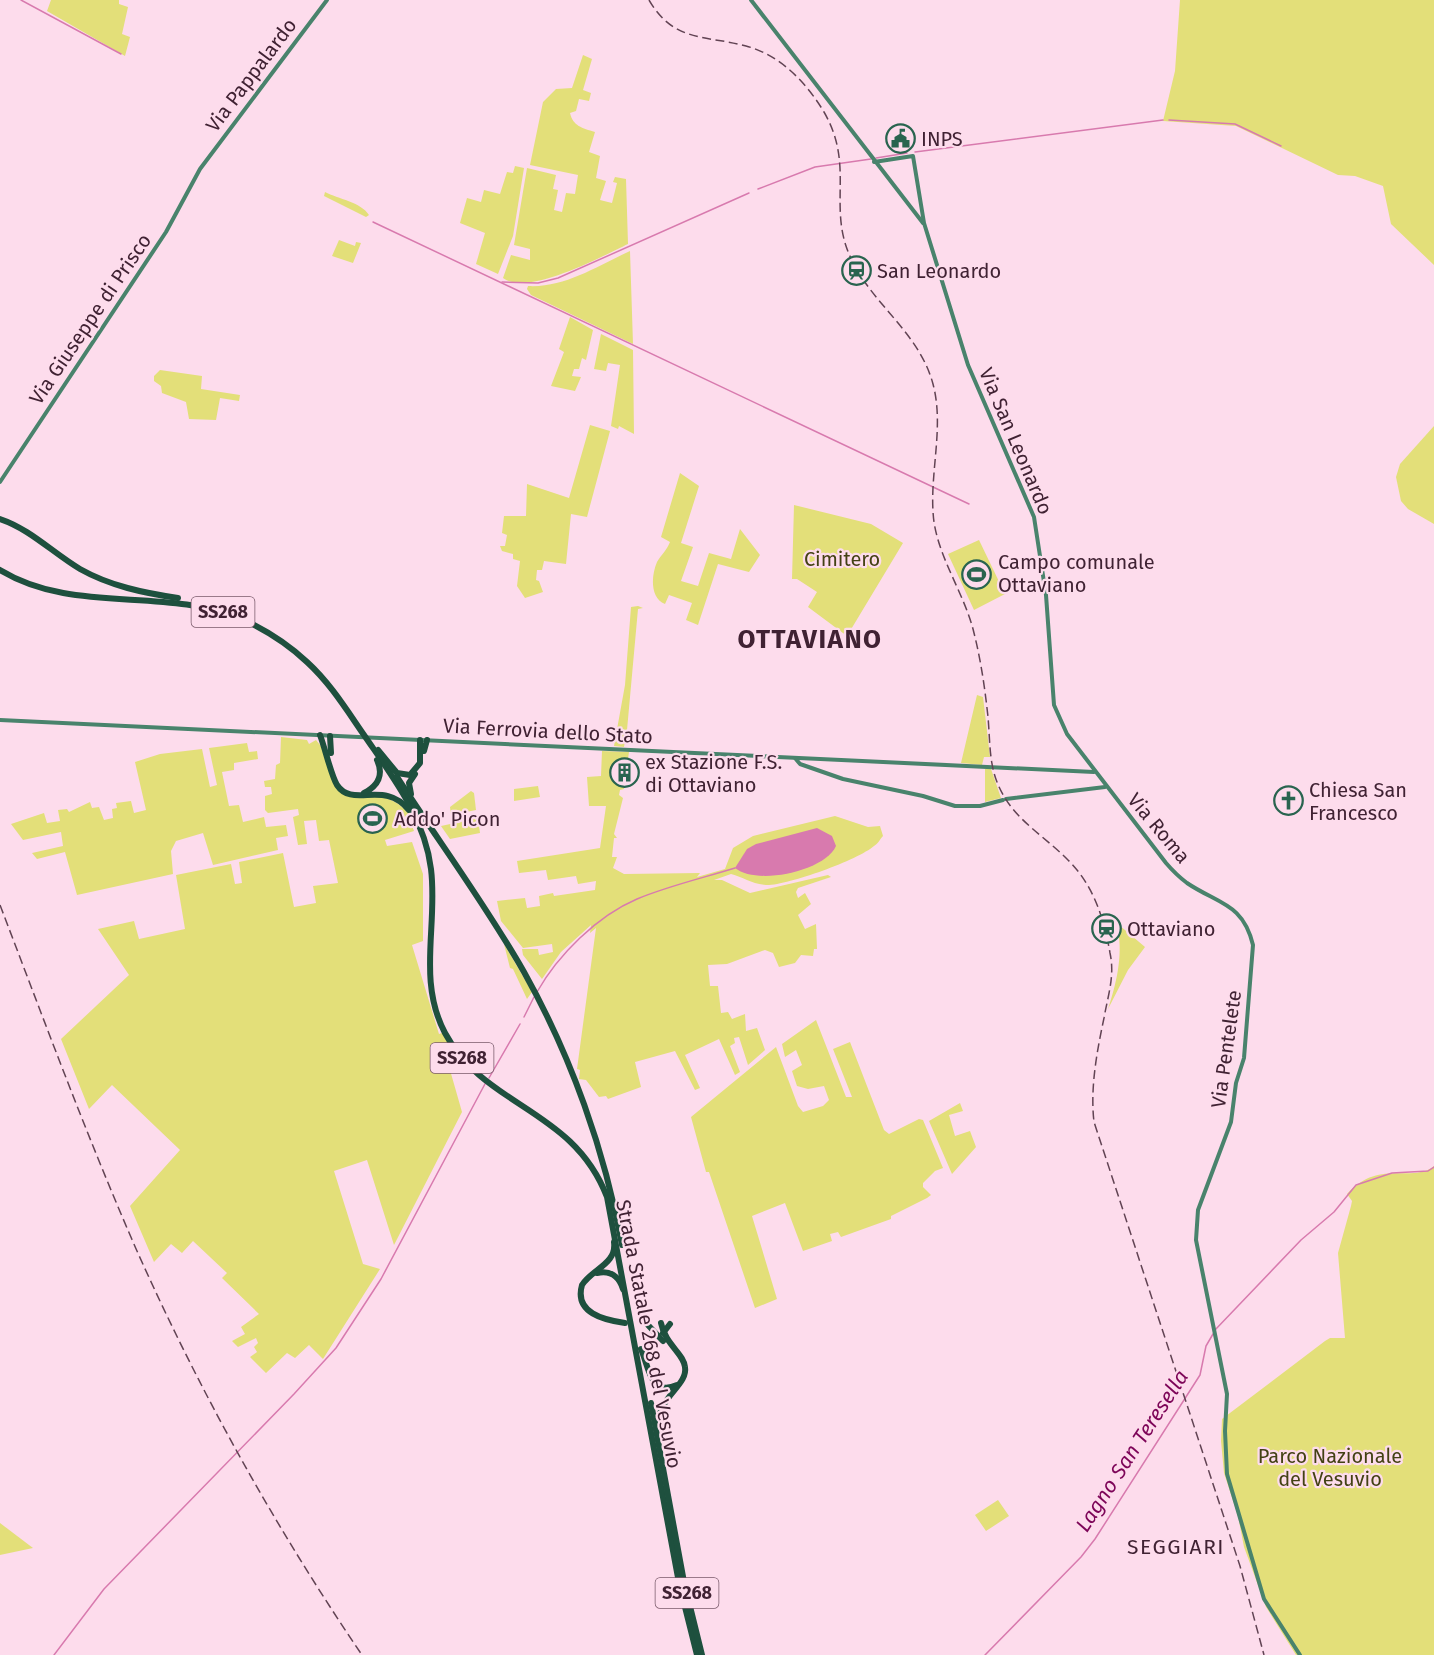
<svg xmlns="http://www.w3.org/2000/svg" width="1434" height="1655" viewBox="0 0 1434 1655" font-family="'Fira Sans',sans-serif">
	<rect width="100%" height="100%" fill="#fddcec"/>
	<g fill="#e3df79">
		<path d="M51,0H119V4L128,7L122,34L130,37L125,56L47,11Z"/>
		<path d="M1180,0H1434V265L1391,224L1383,186L1355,176L1338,175L1236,126L1163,121L1175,71Z"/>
		<path d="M583,55L592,59L583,90L591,93L589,101L579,99L576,111L570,113C573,126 582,128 595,132L589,152L600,156L596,178L606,181L600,200L612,203L617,183L613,182L615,177L626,179L628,244C603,256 527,297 503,278L511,255L530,260V249L514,245L527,168L556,175L553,189L558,190L554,210L562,212L566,193L575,194L578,175L530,165L543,102L556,89L572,88Z"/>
		<path d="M515,166L524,168L513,236L498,274L476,264L485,233L460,223L467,198L481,202L484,190L500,194L507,172L513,173Z"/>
		<path d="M325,192C338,199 361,202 369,215L366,217L324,196Z"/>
		<path d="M339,240L355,246L356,242L361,243L353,263L332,256Z"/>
		<path d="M630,251L633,344L531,295L527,289L528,286C565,288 597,266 630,251Z"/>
		<path d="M570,317L593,330L586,360L582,358L579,369H574L572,376L581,377L575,391L551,386L564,352L559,349Z"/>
		<path d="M601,334L633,350L634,434L619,426L618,429L611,426L620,365L608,363L606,371L594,369Z"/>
		<path d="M160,370L202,376L201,389L240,395L239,401L220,398L216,420L189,419L186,402L162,393L161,386L154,381V376Z"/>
		<path d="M590,425L610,431L587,517L571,514L566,564L544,561L542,570H537L536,580L539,581L543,592L525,598L517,586L520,561L513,559V554L502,551L500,546H505L507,535L502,533L504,516H526L527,484L569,498Z"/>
		<path d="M1434,426V524L1408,509L1401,501L1396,477L1400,464Z"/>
		<path d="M680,473L699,486L681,543L693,547L681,581L698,586L709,553L731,559L740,529L760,555L749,572L718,564L698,625L686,620L692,603L669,595L665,604C650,598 651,576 657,562C661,555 667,550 670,542L661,537Z"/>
		<path d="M794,505L871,524L903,543L847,636L808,607L817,592L797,579H792Z"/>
		<path d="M979,540L1005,594L974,610L948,554Z"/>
		<path d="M638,606L643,608L638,609L627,730L624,747L614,746L625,685L631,607Z"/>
		<path d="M977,695L983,697L990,757H984L982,765L961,763Z"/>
		<path d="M281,737L307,740L309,744L316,740L325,751L332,778L347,796C373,795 397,794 412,819L410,820L414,831L385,840L387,846L412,842L423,874V941L412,945L439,1034L442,1033L458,1057L448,1063L462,1112L394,1245L367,1160L334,1171L363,1264L380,1269L323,1359L309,1345L295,1358L287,1353L266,1373L250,1357L257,1352L254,1347L258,1343L256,1338L238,1347L232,1341L245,1334L241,1327L259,1314L222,1278L227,1273L193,1241L182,1253L171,1244L154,1262L130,1206L180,1150L112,1085L89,1109L61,1039L129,975L98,929L134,921L139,939L185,929L176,875L231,864L235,884L242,883L239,862L283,853L294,907L316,903L313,886L338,883L329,840L319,841L316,820L304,821L307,844L298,845L293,817L299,815L298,809L268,813L265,810V796L272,794L271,787H265L264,781L275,779L276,765L280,763Z"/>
		<path d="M247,743L249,752L257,751L258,759L234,763V770L222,772L229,806L239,805L243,822L264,817L266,827L286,825L288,836L276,838L278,850L213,865L203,833L176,841L171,851L173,874L77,895L65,852L37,859L32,853L63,846L61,832L23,840L11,824L44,813L47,823L60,821L58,810L67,809L69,812L90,802L92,808L99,807L104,820L113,818L112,809L117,808L116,803L131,801L134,813L146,810L135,762L160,754L202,749L210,787L217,785L209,748Z"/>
		<path d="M602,751L629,752L627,766L621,765L620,778L625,779L624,789L620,790L619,795L623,798L614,834L617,838H614L612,857H617L613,868L624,874L700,873L697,877L725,869L733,848L753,836L835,816L868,827L880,826L883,836C880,839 878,844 874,846C858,860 786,886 766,885C752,884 743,877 731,874L714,880H722L750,893L828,875L831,877L798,888L796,892L798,898L805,893L811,904L798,915L805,929L816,924L817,949H814L813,956L801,955L795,963L779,967L773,953L765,950L727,964L708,965L710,986H718L721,1013L728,1012L732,1019L745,1014L746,1031L757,1028L765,1050L748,1065L739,1037L734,1038L735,1043L730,1046L740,1072L735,1075L719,1039L685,1055L700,1088L695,1090L675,1051L635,1062L641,1087L608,1099L606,1096L599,1097L586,1080L579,1079L580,1070L577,1069L596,928L590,933L591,925L561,952L542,979L523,955L522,949H538L539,955L553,952L552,944L523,948L501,921L497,901L525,898L527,908L540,906L539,896L553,893L554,896L595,890L596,881L578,884L576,876L548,880L546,870L519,873L517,861L600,848L606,806H589L587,777L601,776Z"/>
		<path d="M985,769H991L1001,798L985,802Z"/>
		<path d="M538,786L540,797L514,801V789Z"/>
		<path d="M471,791L474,793L476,810L451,815L450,807Z"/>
		<path d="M478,818L480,833L450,839L441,826Z"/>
		<path d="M1119,925L1145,947L1128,970L1108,1009C1116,985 1123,956 1118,931L1114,930Z"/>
		<path d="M504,944L532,992L527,999L513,969L510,968Z"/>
		<path d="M816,1020L846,1097H852L833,1049L850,1042L884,1130L889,1134L919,1119L923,1120L943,1168L935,1171L923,1183V1187L931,1195L927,1198L891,1216V1219L841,1237L838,1232L830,1234L832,1241L803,1251L785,1203L752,1216L777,1299L755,1308L709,1172H706L691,1117L776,1047L798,1106L803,1112L823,1106L829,1100L824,1086L808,1089L797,1086L792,1071L802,1065L796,1050L785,1057L782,1044Z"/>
		<path d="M960,1103L963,1111L949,1115L955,1136L970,1131L976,1147L952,1174L929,1121Z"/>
		<path d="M1434,1166V1655H1296L1266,1607L1244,1547L1238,1516L1224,1473L1221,1441L1222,1419L1325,1341L1330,1338H1345L1338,1253L1351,1206L1352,1201L1347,1194C1379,1158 1412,1184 1434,1166Z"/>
		<path d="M998,1500L1009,1516L986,1531L975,1515Z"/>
		<path d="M0,1523L33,1548L0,1555Z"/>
	</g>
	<path fill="#d87aae" d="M817,828L832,836L836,846C825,871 757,886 735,868L747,849L756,844Z"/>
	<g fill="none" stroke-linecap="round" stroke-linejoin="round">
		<g stroke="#d87aae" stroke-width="1.5">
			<path d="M21,0L121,54"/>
			<path d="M1169,120L1235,124L1281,146"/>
			<path d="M915,152L1163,120"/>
			<path d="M876,158L907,153"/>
			<path d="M758,189L815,167L871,159"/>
			<path d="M373,222L969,504"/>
			<path d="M502,282L538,283L558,278L749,193"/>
			<path d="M537,992C558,955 597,916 637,899C668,886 703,878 735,868"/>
			<path d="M524,1017L534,997"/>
			<path d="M489,1078L520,1024"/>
			<path d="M1215,1330L1301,1240L1334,1212L1356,1185L1392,1173L1428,1171L1434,1167"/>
			<path d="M54,1655L104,1589L294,1394L336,1348L381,1279L486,1082"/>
			<path d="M985,1655L1081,1557L1095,1539L1200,1375L1206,1346L1213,1334"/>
		</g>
		<g stroke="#49836c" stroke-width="4">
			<path d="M751,0L923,223"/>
			<path d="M874,162L913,156L924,223L968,365L1034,517L1046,595L1054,705L1067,734L1166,863C1172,870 1179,877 1187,883C1218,904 1243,903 1253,945L1244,1058L1236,1083L1231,1122L1198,1210L1196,1240L1227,1394L1225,1431L1227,1474L1264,1599L1300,1655"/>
			<path d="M0,482L166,232L200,169L327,0"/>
			<path d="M0,720L1094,772"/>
			<path d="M795,758L800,764L843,779L923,796L955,806H980L1003,800"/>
			<path d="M1006,799L1105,787"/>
		</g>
		<g stroke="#1e503e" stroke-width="6">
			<path d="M0,519C30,529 53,553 80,569C110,586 144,593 178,598"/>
			<path d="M0,570C74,615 163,586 242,619C266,630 288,644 307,662C330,683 346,709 364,735C392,776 425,818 431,869C438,925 417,980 445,1033C485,1108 573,1108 607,1197L679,1583L697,1655"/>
			<path d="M320,735C325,748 331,775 337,785C353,809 384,779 409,810"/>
			<path d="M330,736L331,753"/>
			<path d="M378,750L397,773L410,775L420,763V740"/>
			<path d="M424,751L427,740"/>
			<path d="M397,777C439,842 486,905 524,972C571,1056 605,1151 622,1245"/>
			<path d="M364,793C378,786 384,775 377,760"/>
			<path d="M411,794L409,783L415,774"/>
			<path d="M614,1242C617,1264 592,1269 582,1285C574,1313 604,1320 625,1323"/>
			<path d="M597,1273C610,1270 619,1276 623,1289"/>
			<path d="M647,1324L663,1341"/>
			<path d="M663,1333L670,1324"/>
			<path d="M641,1349C649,1367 650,1397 677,1385"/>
			<path d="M651,1403L684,1582L702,1655"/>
			<path d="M658,1426C658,1396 688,1386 685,1367C684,1354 665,1344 661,1323"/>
		</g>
		<g stroke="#614353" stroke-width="1.5" stroke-dasharray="9 4.5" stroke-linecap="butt">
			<path d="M649,0C674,43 706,35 746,46C780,55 806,82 824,112C853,162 831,200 846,246C864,300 918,328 933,384C945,429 928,477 934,522C940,561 965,595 974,633C981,661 985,689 988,717C990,739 989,762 997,782C1011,818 1041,833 1067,859C1093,884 1104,918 1110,953C1115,976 1108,995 1104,1018C1097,1051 1090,1088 1094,1122L1240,1566L1264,1655"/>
			<path d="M0,905C44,1020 87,1137 137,1251C200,1392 275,1527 362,1655"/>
		</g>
	</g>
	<defs>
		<symbol id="civic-ring" viewBox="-11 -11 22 22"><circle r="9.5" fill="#fddcec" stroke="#29644f" stroke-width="1.5"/><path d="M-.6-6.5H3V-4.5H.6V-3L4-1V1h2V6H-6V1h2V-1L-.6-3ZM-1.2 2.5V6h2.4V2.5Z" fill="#29644f"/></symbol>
		<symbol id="station-ring" viewBox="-11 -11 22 22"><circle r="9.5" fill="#fddcec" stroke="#29644f" stroke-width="1.5"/><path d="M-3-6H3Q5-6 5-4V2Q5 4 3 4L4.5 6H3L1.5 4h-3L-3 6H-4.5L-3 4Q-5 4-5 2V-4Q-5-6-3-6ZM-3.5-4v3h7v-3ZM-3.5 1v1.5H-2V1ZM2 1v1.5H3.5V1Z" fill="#29644f"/></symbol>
		<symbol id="stadium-ring" viewBox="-11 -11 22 22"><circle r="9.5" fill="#fddcec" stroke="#29644f" stroke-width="1.5"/><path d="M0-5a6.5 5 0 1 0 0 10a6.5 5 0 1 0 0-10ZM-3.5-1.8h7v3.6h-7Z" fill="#29644f"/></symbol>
		<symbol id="building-ring" viewBox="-11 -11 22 22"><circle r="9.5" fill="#fddcec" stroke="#29644f" stroke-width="1.5"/><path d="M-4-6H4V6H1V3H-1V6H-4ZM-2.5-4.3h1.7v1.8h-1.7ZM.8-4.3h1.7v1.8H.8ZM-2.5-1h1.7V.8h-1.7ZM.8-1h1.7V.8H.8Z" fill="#29644f"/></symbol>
		<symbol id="church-ring" viewBox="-11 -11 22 22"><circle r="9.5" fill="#fddcec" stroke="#29644f" stroke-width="1.5"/><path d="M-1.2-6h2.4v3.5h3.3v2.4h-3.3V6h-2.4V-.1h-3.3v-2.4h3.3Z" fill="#29644f"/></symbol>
	</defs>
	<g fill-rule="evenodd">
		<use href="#civic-ring" x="884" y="122" width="33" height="33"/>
		<use href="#station-ring" x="840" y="254" width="33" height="33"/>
		<use href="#stadium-ring" x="960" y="558" width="33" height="33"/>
		<use href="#building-ring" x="608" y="756" width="33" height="33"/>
		<use href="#church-ring" x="1272" y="784" width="33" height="33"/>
		<use href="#stadium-ring" x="356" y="802" width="33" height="33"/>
		<use href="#station-ring" x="1090" y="912" width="33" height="33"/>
	</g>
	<g text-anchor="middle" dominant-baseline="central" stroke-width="4.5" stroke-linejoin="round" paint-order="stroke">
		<g fill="#fddcec" stroke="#795a6a" stroke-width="1.5">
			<rect x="191.5" y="597" width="63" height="30" rx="4.5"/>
			<rect x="430.5" y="1043" width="63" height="30" rx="4.5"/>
			<rect x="655.5" y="1578" width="63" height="30" rx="4.5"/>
		</g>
		<g font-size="18" font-weight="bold" fill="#402233">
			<text x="223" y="612">SS268</text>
			<text x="462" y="1058">SS268</text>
			<text x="687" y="1593">SS268</text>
		</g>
		<g font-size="20" fill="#402233" stroke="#fddcec">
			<text transform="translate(251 75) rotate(-53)">Via Pappalardo</text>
			<text transform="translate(90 319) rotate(-56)">Via Giuseppe di Prisco</text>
			<text transform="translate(1016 441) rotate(67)">Via San Leonardo</text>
			<text transform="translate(548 731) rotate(3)">Via Ferrovia dello Stato</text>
			<text transform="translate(1159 828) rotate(50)">Via Roma</text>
			<text transform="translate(1226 1049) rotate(-82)">Via Pentelete</text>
			<text transform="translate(649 1334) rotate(79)">Strada Statale 268 del Vesuvio</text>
		</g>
		<g font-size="20" fill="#402233" stroke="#fddcec" text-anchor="start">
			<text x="921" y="139">INPS</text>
			<text x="877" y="271">San Leonardo</text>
			<text x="998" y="562">Campo comunale<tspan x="998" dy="23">Ottaviano</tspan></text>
			<text x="645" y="762">ex Stazione F.S.<tspan x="645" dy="23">di Ottaviano</tspan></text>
			<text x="1309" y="790">Chiesa San<tspan x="1309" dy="23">Francesco</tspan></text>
			<text x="394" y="819">Addo' Picon</text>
			<text x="1127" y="929">Ottaviano</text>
		</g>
		<g font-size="20" fill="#434113" stroke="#fddcec">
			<text x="842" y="559">Cimitero</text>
			<text x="1330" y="1456">Parco Nazionale<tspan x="1330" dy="23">del Vesuvio</tspan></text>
		</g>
		<g font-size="21" font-style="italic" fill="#7d0558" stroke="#fddcec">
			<text transform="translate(1132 1451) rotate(-57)">Lagno San Teresella</text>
		</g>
		<g font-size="21" letter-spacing="1.5" fill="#402233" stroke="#fddcec">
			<text x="1176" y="1547">SEGGIARI</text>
		</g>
		<g font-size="26" font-weight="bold" letter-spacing="1.5" fill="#402233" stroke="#fddcec">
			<text x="810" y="639">OTTAVIANO</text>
		</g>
	</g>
</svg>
